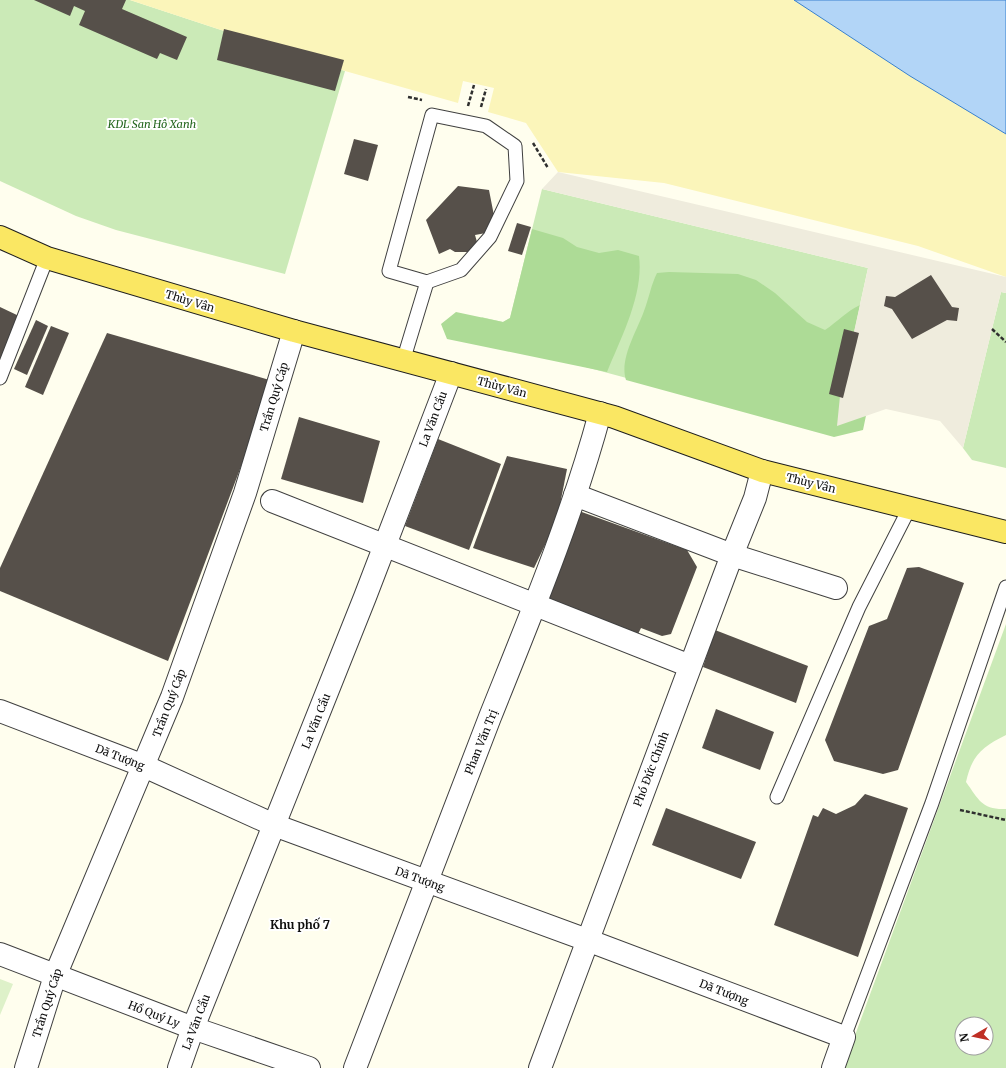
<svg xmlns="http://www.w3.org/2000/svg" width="1006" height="1068" viewBox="0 0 1006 1068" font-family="Merriweather,serif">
	<rect width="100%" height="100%" fill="#fffeee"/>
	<g fill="#cbeab7" fill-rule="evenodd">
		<path d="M0,0H130L345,71L285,274L116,230L76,216L0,181Z"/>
		<path d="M542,189L868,268L840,396L823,431L515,348L481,317L503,322L510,318Z"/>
		<path d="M1001,292L1006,293V468L972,460L963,448Z"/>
		<path d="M1006,624V735C982,747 972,755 966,782C979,800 982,810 1006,809V1068H843ZM962,1024H986V1048H962Z"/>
	</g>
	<g fill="#addb96">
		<path d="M532,229L563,238L577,247L599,253L618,250L639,256C644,294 621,338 607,372L447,339L441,324L456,312L503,322L510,318Z"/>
		<path d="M669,272L738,274L756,280L775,293L807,322L825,330C837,322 847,311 860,305L840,396L868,406L863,430L834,437L626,380C619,359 637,331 644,311C649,298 651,285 657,273Z"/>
	</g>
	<path fill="#fbf5ba" d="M130,0H1006V277L918,246L664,183L558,172L526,123L488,112L494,88L463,81L458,103L345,71Z"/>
	<path fill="#def1c9" d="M0,979L13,984L0,1015Z"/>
	<path fill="#efecdd" d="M558,172L1006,277V293L1001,292L963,448L940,421L886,409L837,426L840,396L868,268L542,189Z"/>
	<path fill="#b2d5f7" stroke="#3880cf" d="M794,0H1006V134L910,76Z"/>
	<g fill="#56504a">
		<path d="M34,0H126L122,9L187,37L177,60L160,53L157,59L79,25L85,11L74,6L70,16Z"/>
		<path d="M224,29L344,60L335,91L217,60Z"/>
		<path d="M354,139L378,145L368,181L344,174Z"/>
		<path d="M458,186L489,190L497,231L475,235L477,242L468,252H455L450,249L439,254L426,220Z"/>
		<path d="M517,223L531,227L522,255L508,251Z"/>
		<path d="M931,275L952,307L959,308L957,321L947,320L912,339L892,309L884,306L886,296L895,297Z"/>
		<path d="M0,307L19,316L0,360Z"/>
		<path d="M36,320L48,326L27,375L14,369Z"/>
		<path d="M51,326L69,333L43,395L25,387Z"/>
		<path d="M844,329L859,333L843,398L829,394Z"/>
		<path d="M107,333L273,381L168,661L0,591V568Z"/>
		<path d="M299,417L380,441L363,503L281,479Z"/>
		<path d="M438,439L501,464L469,550L405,526Z"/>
		<path d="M507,456L567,469L557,520L534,568L473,548Z"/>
		<path d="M579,511L687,550L697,567L671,634L662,636L641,628L638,634L534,593Z"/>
		<path d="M919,567L964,583L898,770L883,774L834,761L825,740L869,626L887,619L907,568Z"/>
		<path d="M715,630L808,666L796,703L703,667Z"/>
		<path d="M716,709L774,732L760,770L702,748Z"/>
		<path d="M865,794L908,808L858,957L774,925L813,815L818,817L823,808L836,814L855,805Z"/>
		<path d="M666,808L756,842L741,879L652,845Z"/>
	</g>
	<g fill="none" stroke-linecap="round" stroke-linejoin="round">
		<defs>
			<g id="lane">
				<path d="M432,115L486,126L515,146L517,181L490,237L461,270L427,282L389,271Z"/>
				<path d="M403,361L427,282"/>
				<path d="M0,378L47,258"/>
				<path d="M777,797L859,607L910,507"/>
				<path d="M844,1037L932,803L1006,587"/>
			</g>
			<g id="street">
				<path d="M575,495L732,555L836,588"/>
				<path d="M272,501L690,666"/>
				<path d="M0,711L144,766L274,825L587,940L844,1037L833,1068"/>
				<path d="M0,954L193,1028L309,1068"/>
				<path d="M26,1068L55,976L172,697L245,493L294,331"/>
				<path d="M179,1068L193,1028L365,597L451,373"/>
				<path d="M355,1068C399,951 444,834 490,717C530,617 572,517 600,413"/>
				<path d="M540,1068L732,555L755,498L762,471"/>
			</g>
			<path id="primary" d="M0,237L47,258L294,331L614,417L762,471L1006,532"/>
		</defs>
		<use href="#lane" stroke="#404040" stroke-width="15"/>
		<use href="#street" stroke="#404040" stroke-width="24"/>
		<use href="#primary" stroke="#1e1e1e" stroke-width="24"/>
		<g stroke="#2f2f2f" stroke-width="2.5" stroke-dasharray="4 2" stroke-linecap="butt">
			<path d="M408,97L422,100"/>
			<path d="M468,106L474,85"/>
			<path d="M481,107L486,89"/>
			<path d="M533,143L548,168"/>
			<path d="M992,329L1006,342"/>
			<path d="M960,810L1006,820"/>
		</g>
		<use href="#lane" stroke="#fff" stroke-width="13"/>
		<use href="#street" stroke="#fff" stroke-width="22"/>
		<use href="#primary" stroke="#fae763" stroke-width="22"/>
	</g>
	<g text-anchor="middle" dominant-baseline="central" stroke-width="4" stroke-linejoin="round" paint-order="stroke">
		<g font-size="11" font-style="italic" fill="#23661d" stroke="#fff">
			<text x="152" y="124">KDL San Hô Xanh</text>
		</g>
		<g font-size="11" fill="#0d0d0d" stroke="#fff">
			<text transform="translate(190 301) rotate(17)">Thùy Vân</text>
			<text transform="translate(502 387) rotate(15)">Thùy Vân</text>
			<text transform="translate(274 397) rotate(-73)">Trần Quý Cáp</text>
			<text transform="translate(433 419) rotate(-69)">La Văn Cầu</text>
			<text transform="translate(811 483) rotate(14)">Thùy Vân</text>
			<text transform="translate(169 703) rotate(-69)">Trần Quý Cáp</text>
			<text transform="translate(316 721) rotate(-68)">La Văn Cầu</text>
			<text transform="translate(481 742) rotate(-68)">Phan Văn Trị</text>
			<text transform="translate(120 757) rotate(21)">Dã Tượng</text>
			<text transform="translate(651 769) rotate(-69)">Phó Đức Chính</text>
			<text transform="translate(420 879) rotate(20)">Dã Tượng</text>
			<text transform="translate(724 992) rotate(21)">Dã Tượng</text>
			<text transform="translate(47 1003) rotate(-72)">Trần Quý Cáp</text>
			<text transform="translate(154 1014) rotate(21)">Hồ Quý Ly</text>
			<text transform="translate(196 1022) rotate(-69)">La Văn Cầu</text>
		</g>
		<g font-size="12" font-weight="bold" fill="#0d0d0d" stroke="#fff">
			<text x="300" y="924">Khu phố 7</text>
		</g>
	</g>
	<g transform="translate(974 1036) rotate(261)"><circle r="19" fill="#ffffff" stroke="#9e9e9e"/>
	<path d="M0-3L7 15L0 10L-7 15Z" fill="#bf2f24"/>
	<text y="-6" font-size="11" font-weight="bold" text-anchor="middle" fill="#0d0d0d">N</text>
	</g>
</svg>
